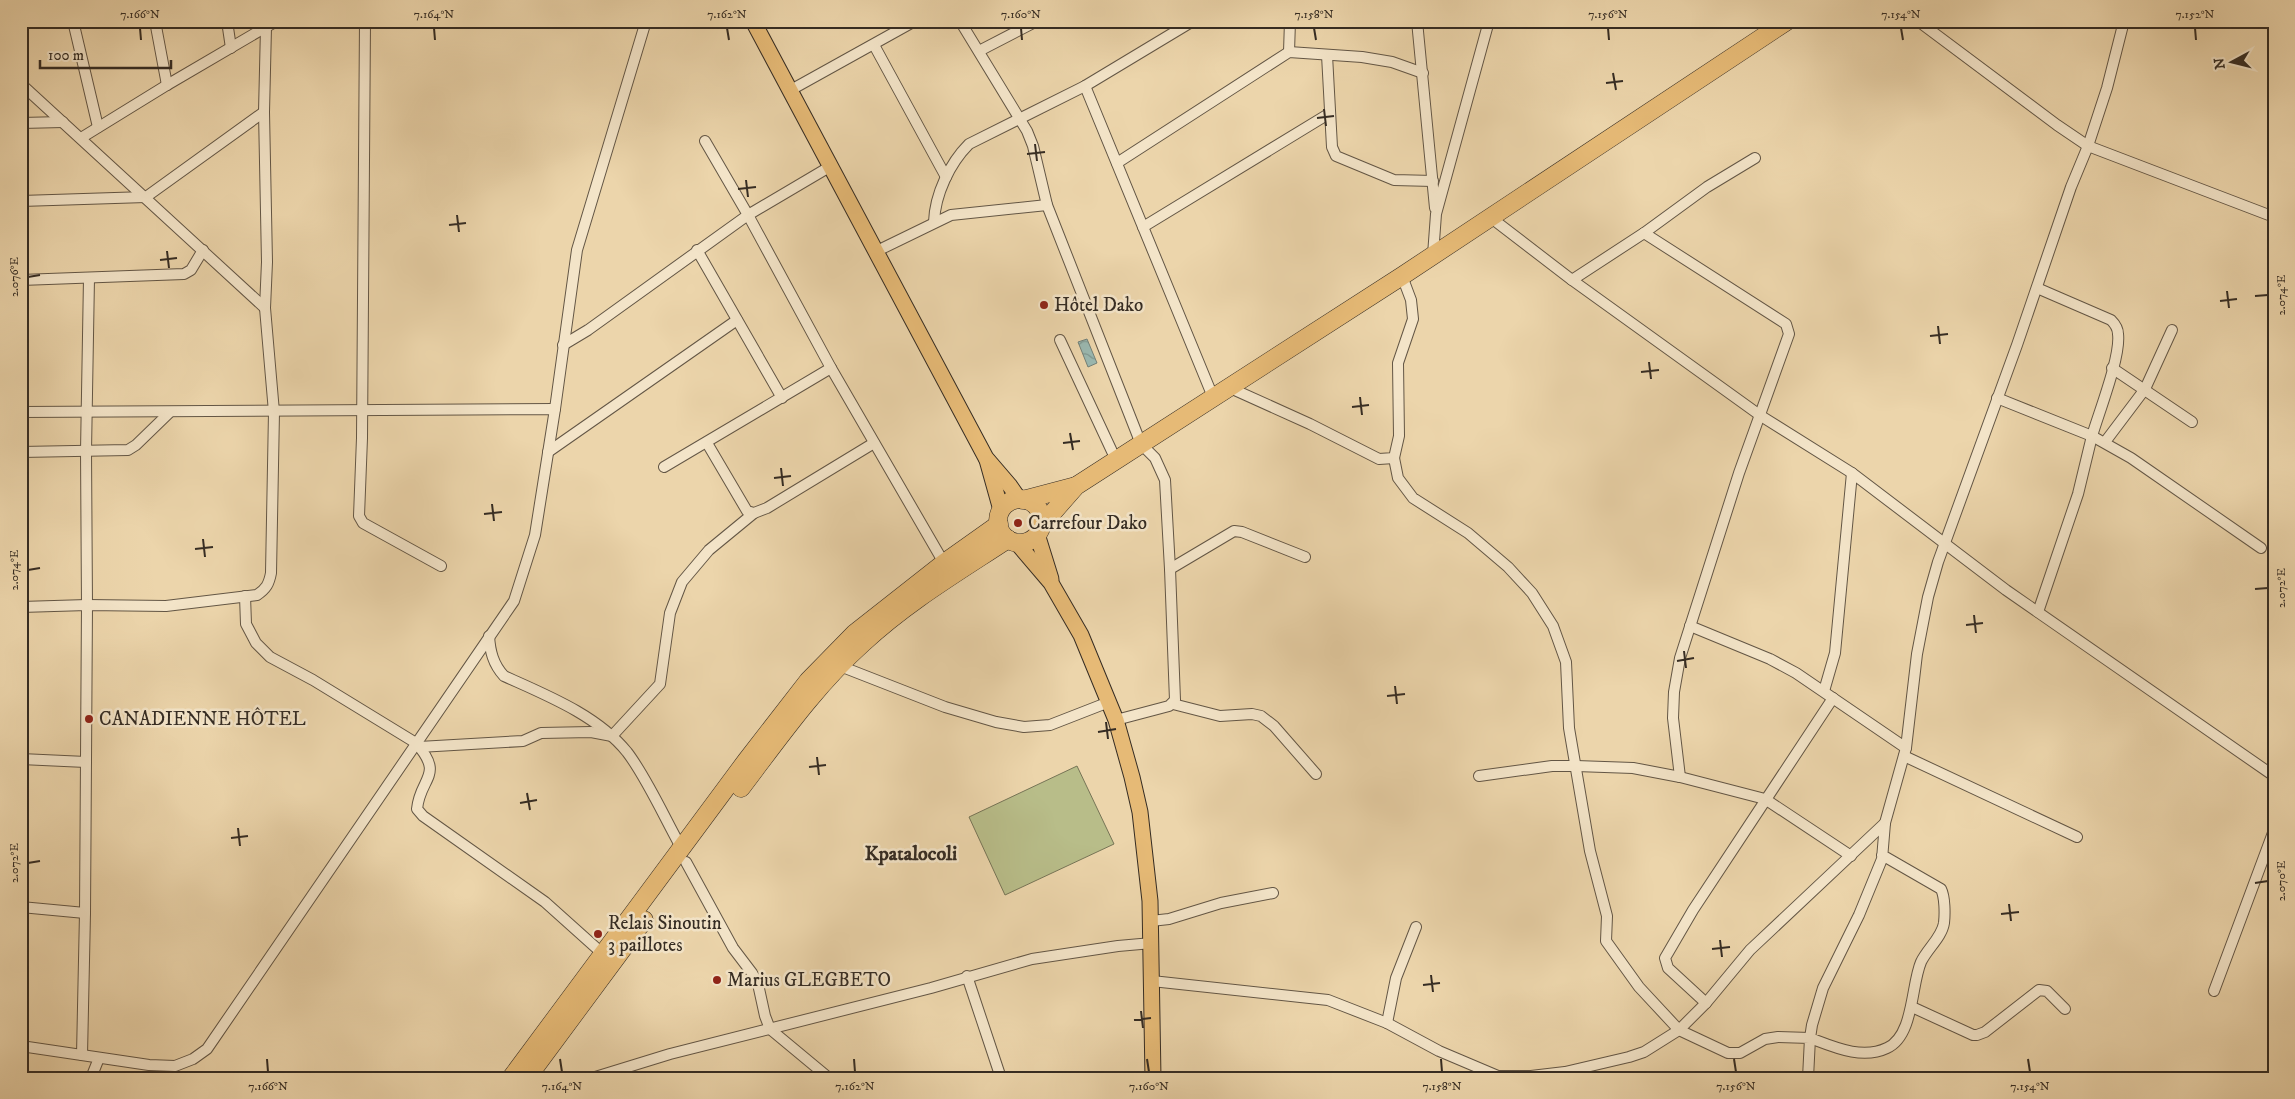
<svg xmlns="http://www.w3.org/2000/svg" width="2295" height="1099" viewBox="0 0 2295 1099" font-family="'IM FELL DW Pica',serif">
	<defs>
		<pattern id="water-waves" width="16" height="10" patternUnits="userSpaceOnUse" patternTransform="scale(1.25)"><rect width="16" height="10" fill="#9ab8b0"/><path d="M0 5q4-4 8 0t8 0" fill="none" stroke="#7e968f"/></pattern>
	</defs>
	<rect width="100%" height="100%" fill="#ecd5ab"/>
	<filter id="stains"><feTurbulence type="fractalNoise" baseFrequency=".004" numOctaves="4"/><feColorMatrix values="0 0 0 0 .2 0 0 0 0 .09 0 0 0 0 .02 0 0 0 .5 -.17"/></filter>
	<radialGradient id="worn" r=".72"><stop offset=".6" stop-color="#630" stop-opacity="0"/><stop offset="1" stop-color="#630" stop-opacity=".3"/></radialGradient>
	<path fill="#b8bd89" stroke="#767456" d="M1077,766L1114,844L1005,895L969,817Z"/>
	<path fill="url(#water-waves)" stroke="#728078" d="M1087,339L1097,363L1088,367L1078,342Z"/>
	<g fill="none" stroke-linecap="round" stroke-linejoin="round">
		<defs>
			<g id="street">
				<path d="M73,21L98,127"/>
				<path d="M155,21L167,85"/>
				<path d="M227,21L231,48"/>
				<path d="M365,21L362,438L359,516L363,523L441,566"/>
				<path d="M960,21L1027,131L1033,146L1047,205L1141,444L1155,458L1165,480L1170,569L1175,700L1169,706L1116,720"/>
				<path d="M1417,21L1435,208"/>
				<path d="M1918,21L2057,125L2088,146L2274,217"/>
				<path d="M874,45L946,177"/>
				<path d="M979,51L1037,21"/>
				<path d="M1289,52L1290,21"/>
				<path d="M1327,55L1332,147L1336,156L1394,180L1433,181"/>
				<path d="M21,84L265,308"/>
				<path d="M1085,86L1213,397"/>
				<path d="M789,91L915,21"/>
				<path d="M21,123L63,122"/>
				<path d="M81,138L167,85L266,27"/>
				<path d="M705,141L748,215L831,368L944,563"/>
				<path d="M1117,163L1289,52L1362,57L1392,62L1423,73"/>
				<path d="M21,201L146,197L264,112"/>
				<path d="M1490,217L1572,280L1761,416L1852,473L2006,590L2274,776"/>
				<path d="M934,222C935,194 950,163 969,144L1085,86L1193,21"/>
				<path d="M1143,227L1330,113"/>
				<path d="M1644,233L1786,324L1789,334L1739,473L1680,658L1674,692L1673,718L1680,777"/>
				<path d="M697,250L782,398"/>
				<path d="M877,251L951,215L1047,205"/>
				<path d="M1433,255L1436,214L1489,21"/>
				<path d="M21,280L184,274L191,270L203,250"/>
				<path d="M1572,280L1644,233L1707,187L1755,158"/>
				<path d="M2037,288L2111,320C2115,324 2118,328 2118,334C2121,356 2099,412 2092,436L2131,458L2261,548"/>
				<path d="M1060,340L1116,460"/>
				<path d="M563,345L588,330L748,215L831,166"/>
				<path d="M2112,368L2192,422"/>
				<path d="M1228,387L1310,424L1379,459L1394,458L1399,436L1398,363L1413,319L1411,300L1402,276"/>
				<path d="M1997,398L2092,436L2078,494L2038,612"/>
				<path d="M555,409L577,250L646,21"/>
				<path d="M21,412L555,409L535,535L514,601L207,1049L193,1059L175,1066L149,1065L21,1046"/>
				<path d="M2105,442L2145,389L2172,330"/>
				<path d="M707,443L747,511L754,513L767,508L874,443"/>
				<path d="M21,452L128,450L136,445L169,413"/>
				<path d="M548,452L737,320"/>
				<path d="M1394,458L1398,478L1413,498L1468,533L1508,567L1532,593L1553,626L1566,662L1569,728L1590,851L1607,916L1606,941L1639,987L1679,1030L1728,1053H1740L1765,1039L1778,1037L1810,1038L1808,1078"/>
				<path d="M664,467L831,368"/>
				<path d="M1170,569L1234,531L1242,532L1305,557"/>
				<path d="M245,596L246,624L256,643L270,657L313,680L416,743C445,776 420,777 417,809L423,816L545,902L603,954"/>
				<path d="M21,607L87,605L166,606L257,595C266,589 269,584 271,573L274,412L265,308L267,262L264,112L266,27L277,21"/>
				<path d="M1690,626L1770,659L1796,673L1906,748"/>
				<path d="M489,636C490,651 493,664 504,676C546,695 597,715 627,752C647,778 665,819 682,849"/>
				<path d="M840,666L945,707L996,722L1024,727L1050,725L1109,702"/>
				<path d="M1824,691L1835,653L1852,473"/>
				<path d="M1173,704L1220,716L1252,714L1261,716L1274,726L1316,774"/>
				<path d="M419,747L523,741L541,733L591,732L612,736L660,684L670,613L682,582L709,550L754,513"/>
				<path d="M1904,756L2077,837"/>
				<path d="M21,759L86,762"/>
				<path d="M1479,776L1552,766H1576L1633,768L1680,777L1765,799L1851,856"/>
				<path d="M1882,855L1941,889C1945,897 1945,914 1944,923C1942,937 1927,949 1921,962C1911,985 1914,1036 1887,1048C1862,1060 1834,1047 1810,1038L1812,1025L1823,988L1859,915L1882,859L1885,823L1906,748L1917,654L1928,597L1938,562L2017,345L2071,187L2088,146L2107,88L2124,21"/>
				<path d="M686,862L733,948L752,973L758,984L765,1016L770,1029L829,1078"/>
				<path d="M21,907L85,913"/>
				<path d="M1151,921L1169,919L1221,903L1273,893"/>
				<path d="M967,976L1001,1078"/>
				<path d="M1152,981L1328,1000L1387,1023L1439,1051L1498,1076H1531L1565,1072L1629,1057L1644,1052L1679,1030L1706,1003L1750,950L1885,823"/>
				<path d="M2214,991L2274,830"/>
				<path d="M1706,1003L1668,968L1665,958L1693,910L1833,698"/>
				<path d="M1912,1007L1973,1035H1977L1985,1032L2039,990L2047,991L2065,1009"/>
				<path d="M1387,1023L1396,978L1416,927"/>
				<path d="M82,1055L85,913L87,605L86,451L89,278"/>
				<path d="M91,1078L99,1058"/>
				<path d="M592,1078L670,1054L931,988L1032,959L1118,946L1152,943"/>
			</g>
			<g id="primary">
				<path d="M753,21L986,458L1010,486L1019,499"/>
				<path d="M987,460L1001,510"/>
				<path d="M1037,534L1051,579"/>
				<path d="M1017,543L1051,583L1081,635L1116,720L1132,777L1140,812L1150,901L1153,1078"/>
			</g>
			<g id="highway">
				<circle cx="1020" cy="521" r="22"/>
				<path d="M1023,500L1076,486"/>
				<path d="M1041,526L1076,486L1402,276L1787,21"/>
				<path d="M741,788C779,738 816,685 863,643C907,602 958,572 1008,539"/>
				<path d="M511,1078L746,761L808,681L855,633L944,563L999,524"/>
				<path d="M527,1078L644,920"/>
			</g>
		</defs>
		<use href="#street" stroke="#635645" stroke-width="12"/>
		<use href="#primary" stroke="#352c23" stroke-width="17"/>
		<use href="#highway" stroke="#352c23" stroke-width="19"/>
		<use href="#street" stroke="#f3e4c8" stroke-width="10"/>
		<use href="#primary" stroke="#e6ba76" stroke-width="15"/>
		<use href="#highway" stroke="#e6ba76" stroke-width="18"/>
	</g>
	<path fill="none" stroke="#352c23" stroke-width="2" d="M140,28L141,40M434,28L435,40M727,28L729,40M1021,28L1022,40M1314,28L1316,40M1608,28L1609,40M1901,28L1903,40M2195,28L2196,40M1613,73L1616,90M1606,83L1623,81M1324,109L1326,126M1317,118L1334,116M1035,144L1037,161M1027,154L1045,152M746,180L748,197M738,189L756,187M457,215L459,232M449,225L466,223M167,251L169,268M160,260L177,258M28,277L40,275M2227,291L2229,308M2255,296L2268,295M2220,301L2237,299M1938,326L1940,344M1930,336L1948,334M1649,362L1651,379M1641,372L1659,370M1360,397L1362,415M1352,407L1369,405M1070,433L1073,450M1063,443L1080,441M781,468L783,486M774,478L791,476M492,504L494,521M484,514L502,512M203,539L205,557M195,549L213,547M28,570L40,568M2255,589L2268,588M1974,615L1976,633M1966,625L1983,623M1684,651L1686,668M1677,661L1694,658M1395,686L1397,704M1387,696L1405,694M1106,722L1108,739M1098,732L1116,729M817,757L819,775M809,767L826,765M527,793L530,810M520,803L537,800M238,828L240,846M231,838L248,836M28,863L40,861M2255,883L2268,881M2009,904L2011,921M2001,914L2019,912M1720,940L1722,957M1712,949L1730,947M1431,975L1433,992M1423,985L1440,983M1141,1011L1143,1028M1134,1020L1151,1018M267,1059L268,1072M560,1059L562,1072M854,1059L855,1072M1147,1059L1149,1072M1441,1059L1442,1072M1734,1059L1736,1072M2028,1059L2030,1072"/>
	<g fill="#8f2418" stroke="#f3e4c8" stroke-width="2">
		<circle cx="1044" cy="305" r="5"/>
		<circle cx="1018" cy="523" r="5"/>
		<circle cx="89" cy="719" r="5"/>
		<circle cx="598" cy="934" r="5"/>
		<circle cx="717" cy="980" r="5"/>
	</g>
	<g text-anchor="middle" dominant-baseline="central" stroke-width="5" stroke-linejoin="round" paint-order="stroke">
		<g font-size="19" fill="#352c23" stroke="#f3e4c8" text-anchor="start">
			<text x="1054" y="305">Hôtel Dako</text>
			<text x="1028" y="523">Carrefour Dako</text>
			<text x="99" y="719">CANADIENNE HÔTEL</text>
			<text x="608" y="923">Relais Sinoutin<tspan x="608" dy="22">3 paillotes</tspan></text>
			<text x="727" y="980">Marius GLEGBETO</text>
		</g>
		<g font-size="20" font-weight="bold" fill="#352c23" stroke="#f3e4c8">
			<text x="911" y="854">Kpatalocoli</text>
		</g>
	</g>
	<rect width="2295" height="1099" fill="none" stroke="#ecd5ab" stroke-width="55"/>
	<g transform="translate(2232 62) rotate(263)" stroke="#f3e4c8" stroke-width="4" paint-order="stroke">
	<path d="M0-4L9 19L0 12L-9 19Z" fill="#352c23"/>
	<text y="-8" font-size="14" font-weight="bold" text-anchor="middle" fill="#352c23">N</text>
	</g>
	<path d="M40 60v8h131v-8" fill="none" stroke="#352c23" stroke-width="2.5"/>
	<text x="48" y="60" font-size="15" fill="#352c23" stroke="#f3e4c8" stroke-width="4" paint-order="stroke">100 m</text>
	<rect x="28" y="28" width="2240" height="1044" fill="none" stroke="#352c23" stroke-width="2"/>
	<g font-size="12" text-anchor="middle" fill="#352c23">
		<text x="140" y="18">7.166°N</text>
		<text x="434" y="18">7.164°N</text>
		<text x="727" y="18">7.162°N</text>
		<text x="1021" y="18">7.160°N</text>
		<text x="1314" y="18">7.158°N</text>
		<text x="1608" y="18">7.156°N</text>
		<text x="1901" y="18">7.154°N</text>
		<text x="2195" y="18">7.152°N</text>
		<text transform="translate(14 277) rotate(-90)" y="4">2.076°E</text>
		<text transform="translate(2281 295) rotate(-90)" y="4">2.074°E</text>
		<text transform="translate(14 570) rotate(-90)" y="4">2.074°E</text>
		<text transform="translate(2281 588) rotate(-90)" y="4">2.072°E</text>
		<text transform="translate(14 863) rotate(-90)" y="4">2.072°E</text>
		<text transform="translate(2281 881) rotate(-90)" y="4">2.070°E</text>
		<text x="268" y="1090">7.166°N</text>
		<text x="562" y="1090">7.164°N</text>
		<text x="855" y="1090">7.162°N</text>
		<text x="1149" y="1090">7.160°N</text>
		<text x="1442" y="1090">7.158°N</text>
		<text x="1736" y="1090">7.156°N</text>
		<text x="2030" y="1090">7.154°N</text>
	</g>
	<rect width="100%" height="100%" filter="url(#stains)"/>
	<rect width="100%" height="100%" fill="url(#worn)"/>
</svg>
